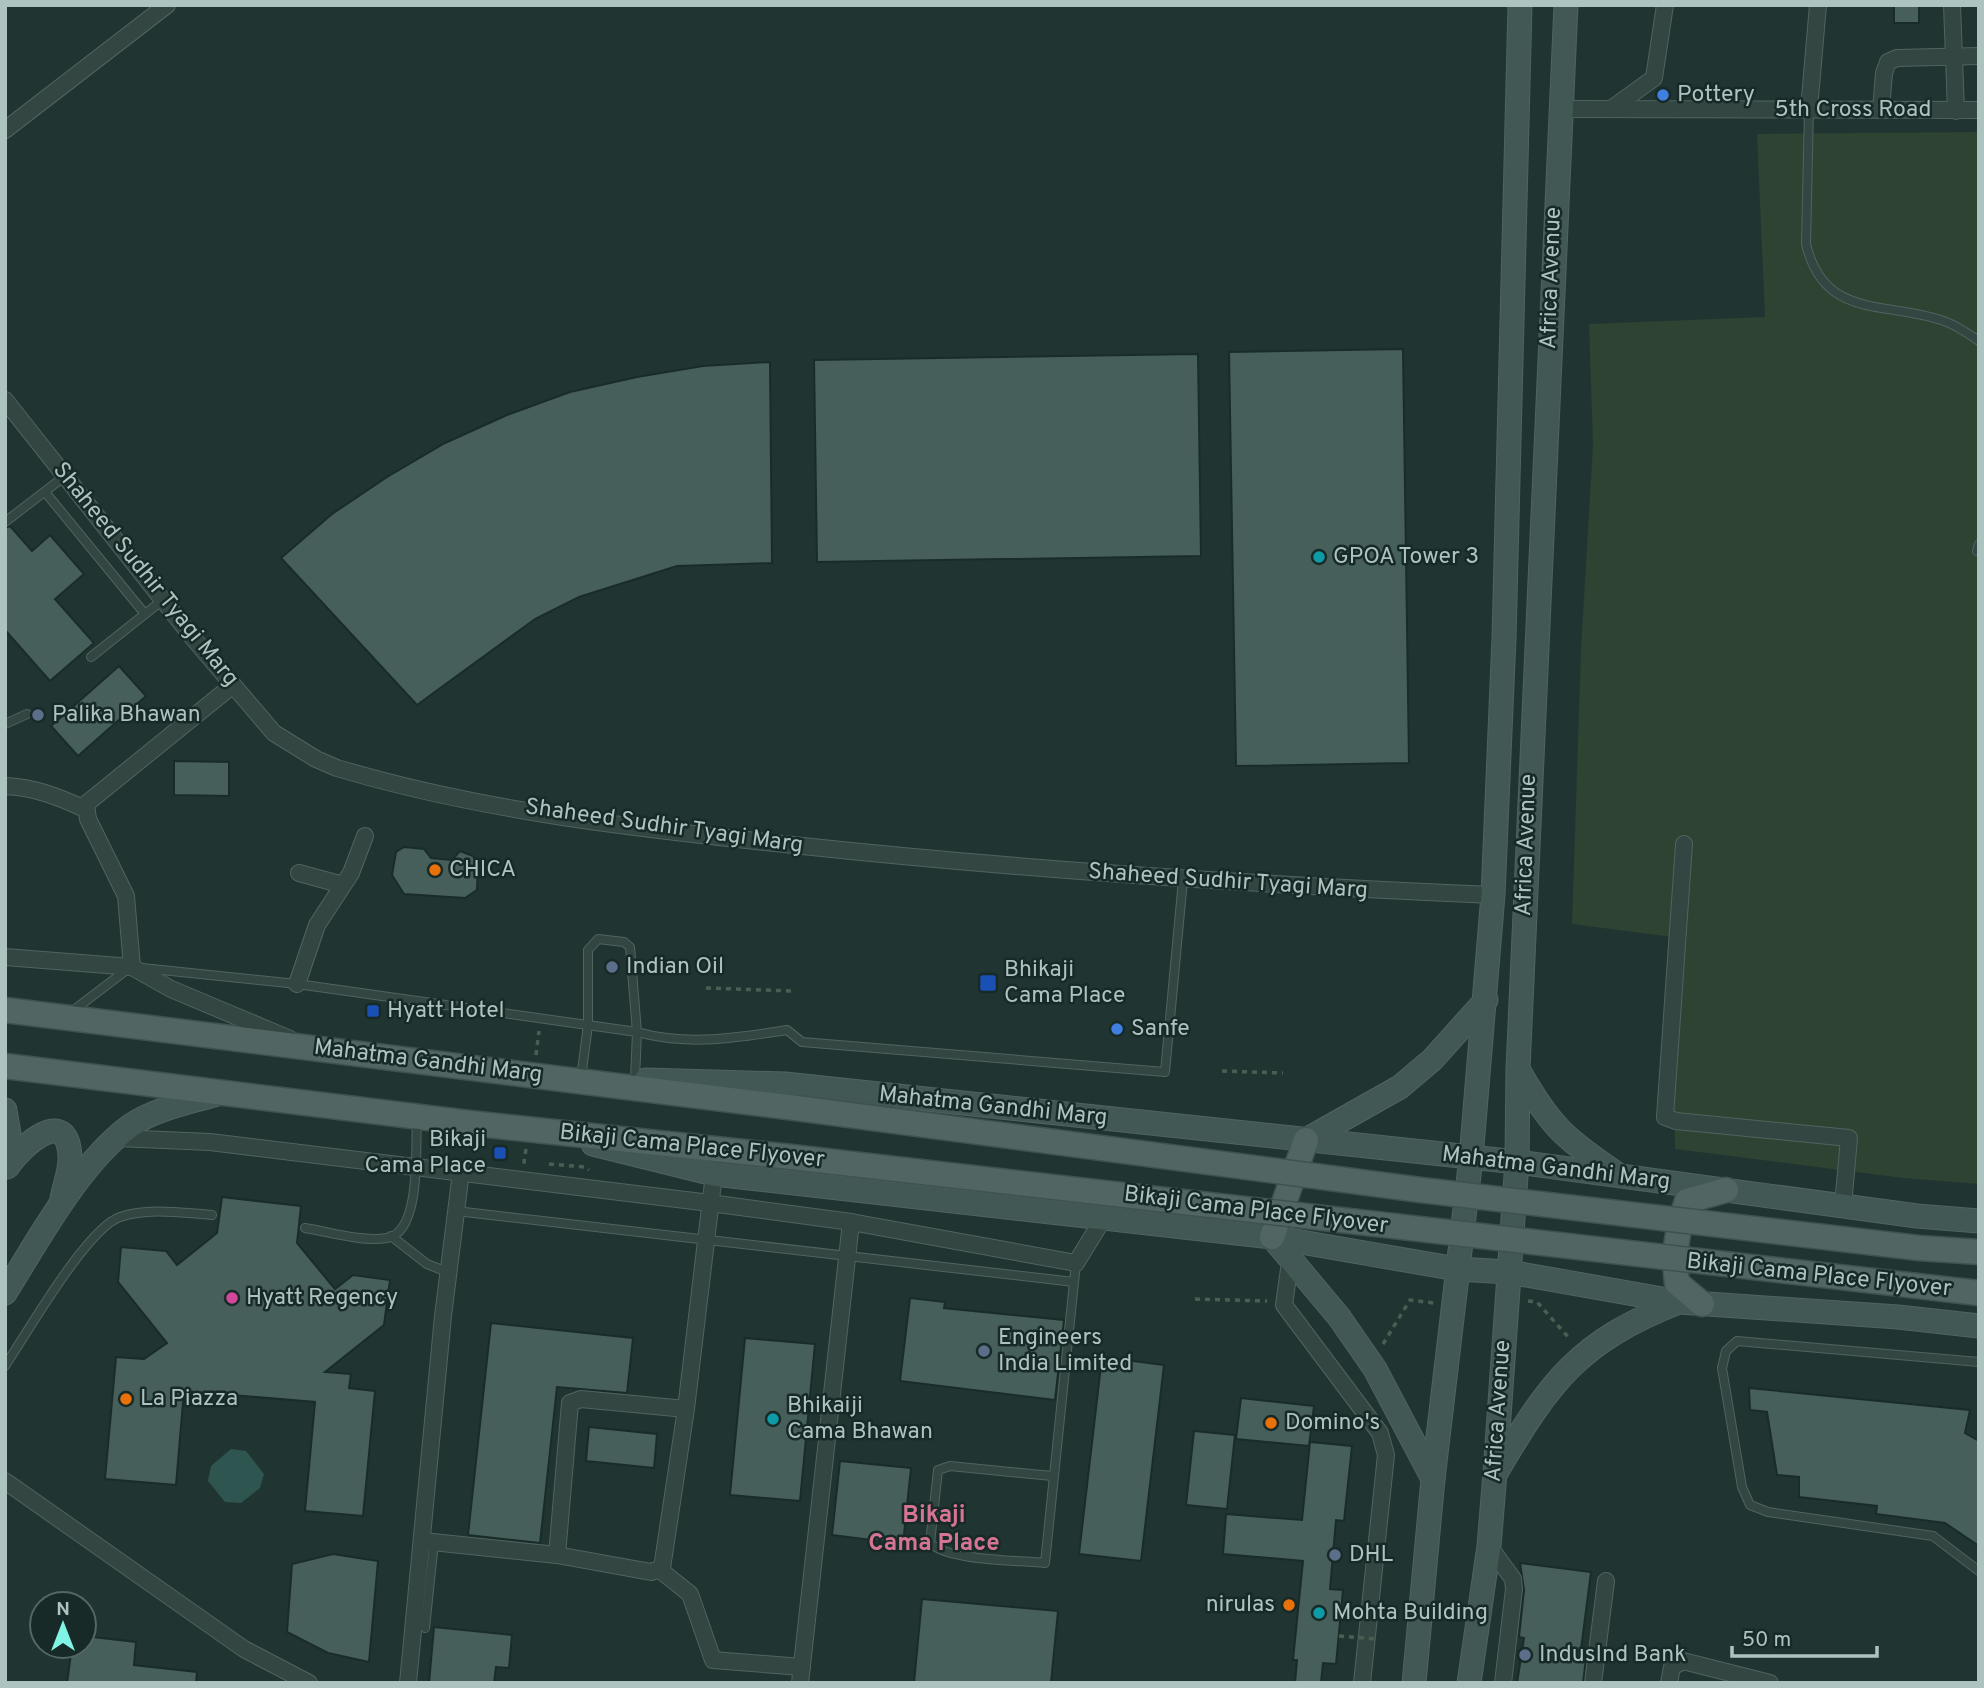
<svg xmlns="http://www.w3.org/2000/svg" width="1984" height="1688" viewBox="0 0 1984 1688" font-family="Overpass,sans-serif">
	<rect width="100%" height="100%" fill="#203531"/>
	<path fill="#2e4331" d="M1979,132V1184L1903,1178L1675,1149L1672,937L1572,924L1581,649L1593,445L1589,324L1765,317L1757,134Z"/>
	<path fill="#2e554f" d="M231,1449L246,1451L264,1474L260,1488L241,1503L225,1502L208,1481L211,1466Z"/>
	<g fill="#465f5a" stroke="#1a2c29" stroke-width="2">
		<rect x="1894" y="5" width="25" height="18"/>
		<path d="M1403,349L1409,763L1236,766L1229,352Z"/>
		<path d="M1198,354L1201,556L817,562L814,360Z"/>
		<path d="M770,362L772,563L677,566L579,597L535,619L417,705L281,558L332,514L387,477L445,443L507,415L570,392L637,377L703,366Z"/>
		<path d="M10,526L32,551L50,535L84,574L55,599L94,643L50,681L5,630V528Z"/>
		<path d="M119,666L146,696L78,756L51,726Z"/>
		<path d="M174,761L229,762V796L174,795Z"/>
		<path d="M404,847L424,849L431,858L452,860L460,851L473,856L478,865L477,890L465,898L404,894L392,875L396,852Z"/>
		<path d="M222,1197L301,1206L297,1243L335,1289L353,1275L390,1280L384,1325L325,1372L351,1374L349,1388L375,1391L363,1516L305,1511L315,1402L184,1391L176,1485L105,1479L116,1357L144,1359L167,1343L118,1282L121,1247L166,1251L177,1265L217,1233Z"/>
		<path d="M910,1298L945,1302L944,1308L1064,1320L1055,1400L900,1381Z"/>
		<path d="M491,1323L633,1338L627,1393L557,1387L540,1543L468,1535Z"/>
		<path d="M745,1338L815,1344L800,1501L730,1495Z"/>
		<path d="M1102,1357L1164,1365L1141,1561L1079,1554Z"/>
		<path d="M1749,1388L1970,1410L1965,1433L1979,1441V1546L1945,1523L1876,1514L1877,1506L1799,1497V1477L1777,1475L1767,1412L1750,1410Z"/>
		<path d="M1241,1398L1314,1406L1309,1446L1236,1439Z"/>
		<path d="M589,1427L657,1434L654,1468L586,1461Z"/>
		<path d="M1194,1431L1235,1435L1227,1509L1186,1505Z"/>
		<path d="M1310,1442L1352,1446L1344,1521L1336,1520L1330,1589L1343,1590L1336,1664L1323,1663L1321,1683H1295L1297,1660H1293L1303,1561L1223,1554L1226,1514L1302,1520Z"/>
		<path d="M840,1461L911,1468L903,1544L832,1535Z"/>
		<path d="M333,1554L378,1561L369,1662L328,1653L287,1632L292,1564Z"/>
		<path d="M1520,1563L1591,1572L1580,1657L1586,1658L1583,1683H1517L1524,1638L1519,1637L1524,1590Z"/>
		<path d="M922,1599L1058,1611L1051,1683H914Z"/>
		<path d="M434,1627L512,1635L509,1668L496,1667L494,1683H429Z"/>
		<path d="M84,1636L136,1642L134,1665L197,1672L196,1683H67L72,1646H84Z"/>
	</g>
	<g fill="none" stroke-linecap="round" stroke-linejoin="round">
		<defs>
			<g id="lane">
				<path d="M1809,109L1806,244C1824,319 1883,301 1941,320C1955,324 1967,333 1979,341"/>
				<path d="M45,492L145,614L91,657"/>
				<path d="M5,522L65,476"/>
				<path d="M1977,551L1979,544"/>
				<path d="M145,614L163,600"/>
				<path d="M5,724L27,714"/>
				<path d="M142,968L297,984L637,1032L635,1079"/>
				<path d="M70,1013L129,968"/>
				<path d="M581,1078L588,1025V950L598,939L624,942L630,947L637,1032C687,1046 737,1038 787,1030L802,1042L1165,1072L1183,880"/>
				<path d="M456,1211L1074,1282"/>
				<path d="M305,1228C330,1232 361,1242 387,1238C422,1232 415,1147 417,1119"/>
				<path d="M391,1236L427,1264L447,1272"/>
				<path d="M1979,1362L1737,1341L1726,1351L1722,1368L1742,1487L1750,1505L1768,1512L1933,1536L1979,1571"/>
				<path d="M5,1366C27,1333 87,1228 120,1217C149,1207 183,1213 212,1215"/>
				<path d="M1052,1476L950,1466L938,1470L930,1543C948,1561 1018,1560 1045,1563L1076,1263"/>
				<path d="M425,1628L434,1542"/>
			</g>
			<g id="street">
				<path d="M1952,5L1956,111"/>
				<path d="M1559,109L1979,110"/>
				<path d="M1611,109L1654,78L1665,5"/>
				<path d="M1809,109L1818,5"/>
				<path d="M1881,110L1884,73L1888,62L1897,58L1979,56"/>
				<path d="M5,130L167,5"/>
				<path d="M5,400L193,638L274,733L316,759L337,768C484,812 641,829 793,845C1026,870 1259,885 1493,895"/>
				<path d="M5,786C34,787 59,797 85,809"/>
				<path d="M1684,844L1665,1117L1676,1121L1849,1138L1843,1206"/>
				<path d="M299,873L343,885"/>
				<path d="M5,957L132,967L171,989L290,1039"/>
				<path d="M132,967L126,896L88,819L86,804L233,685"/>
				<path d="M297,984L317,925L351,873L365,836"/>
				<path d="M117,1138L210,1142L710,1203L851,1222L1076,1263L1103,1219"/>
				<path d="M1290,1262L1284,1305L1380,1433L1386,1455L1362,1683"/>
				<path d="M5,1481L244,1649L309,1683"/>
				<path d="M423,1541L557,1555L651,1572L662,1568L686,1409L714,1174"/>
				<path d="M1489,1546L1513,1579L1514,1589L1503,1683"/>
				<path d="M557,1555L570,1403L581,1399L686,1409"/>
				<path d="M660,1570L690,1594L713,1660L802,1667"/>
				<path d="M408,1683L443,1316L461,1172"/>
				<path d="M800,1683L851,1222"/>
				<path d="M1593,1683L1606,1581"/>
				<path d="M1669,1683L1672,1667L1683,1661L1770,1683"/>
			</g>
			<g id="secondary">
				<path d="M1519,1071C1550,1126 1565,1139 1617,1174"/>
				<path d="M646,1080L785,1084L1517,1162L1917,1216L1979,1221"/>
				<path d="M5,1110L9,1134L7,1167"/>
				<path d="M1306,1140L1400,1087L1432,1060L1486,1000"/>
				<path d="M593,1144L714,1174L1272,1237L1457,1269L1509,1272L1679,1302L1898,1317L1979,1326"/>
				<path d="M8,1166C22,1146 67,1104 70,1156C71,1170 64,1186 62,1199"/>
				<path d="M1272,1237L1339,1317L1375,1369L1433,1479"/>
				<path d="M5,1293C39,1239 79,1164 130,1126C156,1108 191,1102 221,1093"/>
				<path d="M1497,1471C1551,1380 1578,1342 1679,1302"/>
				<path d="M1414,1683L1433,1479L1471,1158L1493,895L1504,638L1520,5"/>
				<path d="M1469,1683L1489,1546L1495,1473L1517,1162L1518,1069L1566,5"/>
			</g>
			<g id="primary">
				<path d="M5,1010L796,1108"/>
				<path d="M5,1066L469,1123L791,1157"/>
				<path d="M1272,1237L1306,1140"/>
				<path d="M1702,1304L1677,1283C1673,1253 1677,1230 1687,1201L1726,1190"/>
			</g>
		</defs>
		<use href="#lane" stroke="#506461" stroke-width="10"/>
		<use href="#street" stroke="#506461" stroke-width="18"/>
		<use href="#secondary" stroke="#506461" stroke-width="25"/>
		<use href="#primary" stroke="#3f524f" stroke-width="27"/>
		<g stroke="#4a5f53" stroke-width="3.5" stroke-dasharray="5 5" stroke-linecap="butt">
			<path d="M706,988L792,991"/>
			<path d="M536,1055L539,1031"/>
			<path d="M1222,1071L1283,1073"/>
			<path d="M526,1149L524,1162H527"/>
			<path d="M549,1164L585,1167L589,1170"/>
			<path d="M1195,1299L1267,1301"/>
			<path d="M1528,1301L1537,1302L1570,1339"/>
			<path d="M1383,1344L1410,1300L1434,1303"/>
		</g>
		<use href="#lane" stroke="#334642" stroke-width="8"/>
		<use href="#street" stroke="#334642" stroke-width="16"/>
		<use href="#secondary" stroke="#415855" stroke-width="23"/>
		<use href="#primary" stroke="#516662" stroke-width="24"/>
		<defs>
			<g id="primary-bridge">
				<path d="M796,1108L1421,1190L1919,1248L1979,1252"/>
				<path d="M791,1157L1979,1293"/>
			</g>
		</defs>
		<use href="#primary-bridge" stroke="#3f524f" stroke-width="27" stroke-linecap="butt"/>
		<path stroke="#4a5f53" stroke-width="3.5" stroke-dasharray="5 5" stroke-linecap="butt" d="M1339,1636L1376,1639"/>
		<use href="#primary-bridge" stroke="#516662" stroke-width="24"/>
	</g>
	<g fill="#3f7fe0" stroke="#182a27" stroke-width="2.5">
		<circle cx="1663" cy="95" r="7"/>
		<circle cx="1117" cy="1029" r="7"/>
	</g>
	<g fill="#0f9aa8" stroke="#182a27" stroke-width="2.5">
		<circle cx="1319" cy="557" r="7"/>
		<circle cx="773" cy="1419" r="7"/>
		<circle cx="1319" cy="1613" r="7"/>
	</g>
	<g fill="#5c6f8a" stroke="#182a27" stroke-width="2.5">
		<circle cx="38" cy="715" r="7"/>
		<circle cx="612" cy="967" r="7"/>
		<circle cx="984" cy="1351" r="7"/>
		<circle cx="1335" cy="1555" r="7"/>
		<circle cx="1525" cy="1655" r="7"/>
	</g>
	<g fill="#e8710a" stroke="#182a27" stroke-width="2.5">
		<circle cx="435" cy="870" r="7"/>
		<circle cx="126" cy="1399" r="7"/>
		<circle cx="1271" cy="1423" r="7"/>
		<circle cx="1289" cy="1605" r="7"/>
	</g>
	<g fill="#1a4fb4" stroke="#182a27" stroke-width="2.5">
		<rect x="979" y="974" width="18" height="18" rx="3.5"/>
		<rect x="366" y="1004" width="14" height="14" rx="3.5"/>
		<rect x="493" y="1146" width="14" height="14" rx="3.5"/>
	</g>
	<circle fill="#d1479c" stroke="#182a27" stroke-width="2.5" cx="232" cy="1298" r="7"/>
	<g text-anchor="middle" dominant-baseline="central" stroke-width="5" stroke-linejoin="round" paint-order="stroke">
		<g font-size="23" fill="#adc3c0" stroke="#182a27" text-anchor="start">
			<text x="1677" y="95">Pottery</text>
			<text x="1333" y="557">GPOA Tower 3</text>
			<text x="52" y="715">Palika Bhawan</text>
			<text x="449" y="870">CHICA</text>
			<text x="626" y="967">Indian Oil</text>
			<text x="1004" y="970">Bhikaji<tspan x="1004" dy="26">Cama Place</tspan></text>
			<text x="387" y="1011">Hyatt Hotel</text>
			<text x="1131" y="1029">Sanfe</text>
			<text x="486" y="1140" text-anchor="end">Bikaji<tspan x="486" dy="26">Cama Place</tspan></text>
			<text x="246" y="1298">Hyatt Regency</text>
			<text x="998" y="1338">Engineers<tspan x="998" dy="26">India Limited</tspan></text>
			<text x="140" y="1399">La Piazza</text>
			<text x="787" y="1406">Bhikaiji<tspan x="787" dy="26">Cama Bhawan</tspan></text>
			<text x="1285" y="1423">Domino's</text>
			<text x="1349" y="1555">DHL</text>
			<text x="1275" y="1605" text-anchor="end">nirulas</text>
			<text x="1333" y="1613">Mohta Building</text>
			<text x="1539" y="1655">IndusInd Bank</text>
		</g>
		<g font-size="23" fill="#adc3c0" stroke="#182a27">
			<text x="1853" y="110">5th Cross Road</text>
			<text transform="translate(1552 278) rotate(-88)">Africa Avenue</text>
			<text transform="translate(145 575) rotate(51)">Shaheed Sudhir Tyagi Marg</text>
			<text transform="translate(664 827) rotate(8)">Shaheed Sudhir Tyagi Marg</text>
			<text transform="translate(1527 845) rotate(-88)">Africa Avenue</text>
			<text transform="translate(1228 882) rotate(4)">Shaheed Sudhir Tyagi Marg</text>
			<text transform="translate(428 1062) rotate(7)">Mahatma Gandhi Marg</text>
			<text transform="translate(993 1107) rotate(6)">Mahatma Gandhi Marg</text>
			<text transform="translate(692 1147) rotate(6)">Bikaji Cama Place Flyover</text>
			<text transform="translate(1556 1169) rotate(7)">Mahatma Gandhi Marg</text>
			<text transform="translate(1256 1211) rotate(7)">Bikaji Cama Place Flyover</text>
			<text transform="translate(1819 1276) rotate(6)">Bikaji Cama Place Flyover</text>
			<text transform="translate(1499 1411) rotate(-86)">Africa Avenue</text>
		</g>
		<g font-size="24" font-weight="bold" fill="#d67493" stroke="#182a27">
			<text x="934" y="1516">Bikaji<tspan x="934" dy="28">Cama Place</tspan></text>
		</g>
	</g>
	<rect width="1984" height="1688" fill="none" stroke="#adc3c0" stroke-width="14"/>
	<g transform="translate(63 1625)"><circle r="33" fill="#182a27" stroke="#546764" stroke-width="2"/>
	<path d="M0-5L12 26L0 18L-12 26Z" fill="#80f4e4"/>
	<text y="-10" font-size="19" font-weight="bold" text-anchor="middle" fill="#adc3c0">N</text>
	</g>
	<path d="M1732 1646v10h145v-10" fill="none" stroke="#adc3c0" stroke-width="3.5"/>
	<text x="1742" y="1646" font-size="21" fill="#adc3c0" stroke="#182a27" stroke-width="5" paint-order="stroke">50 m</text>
</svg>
